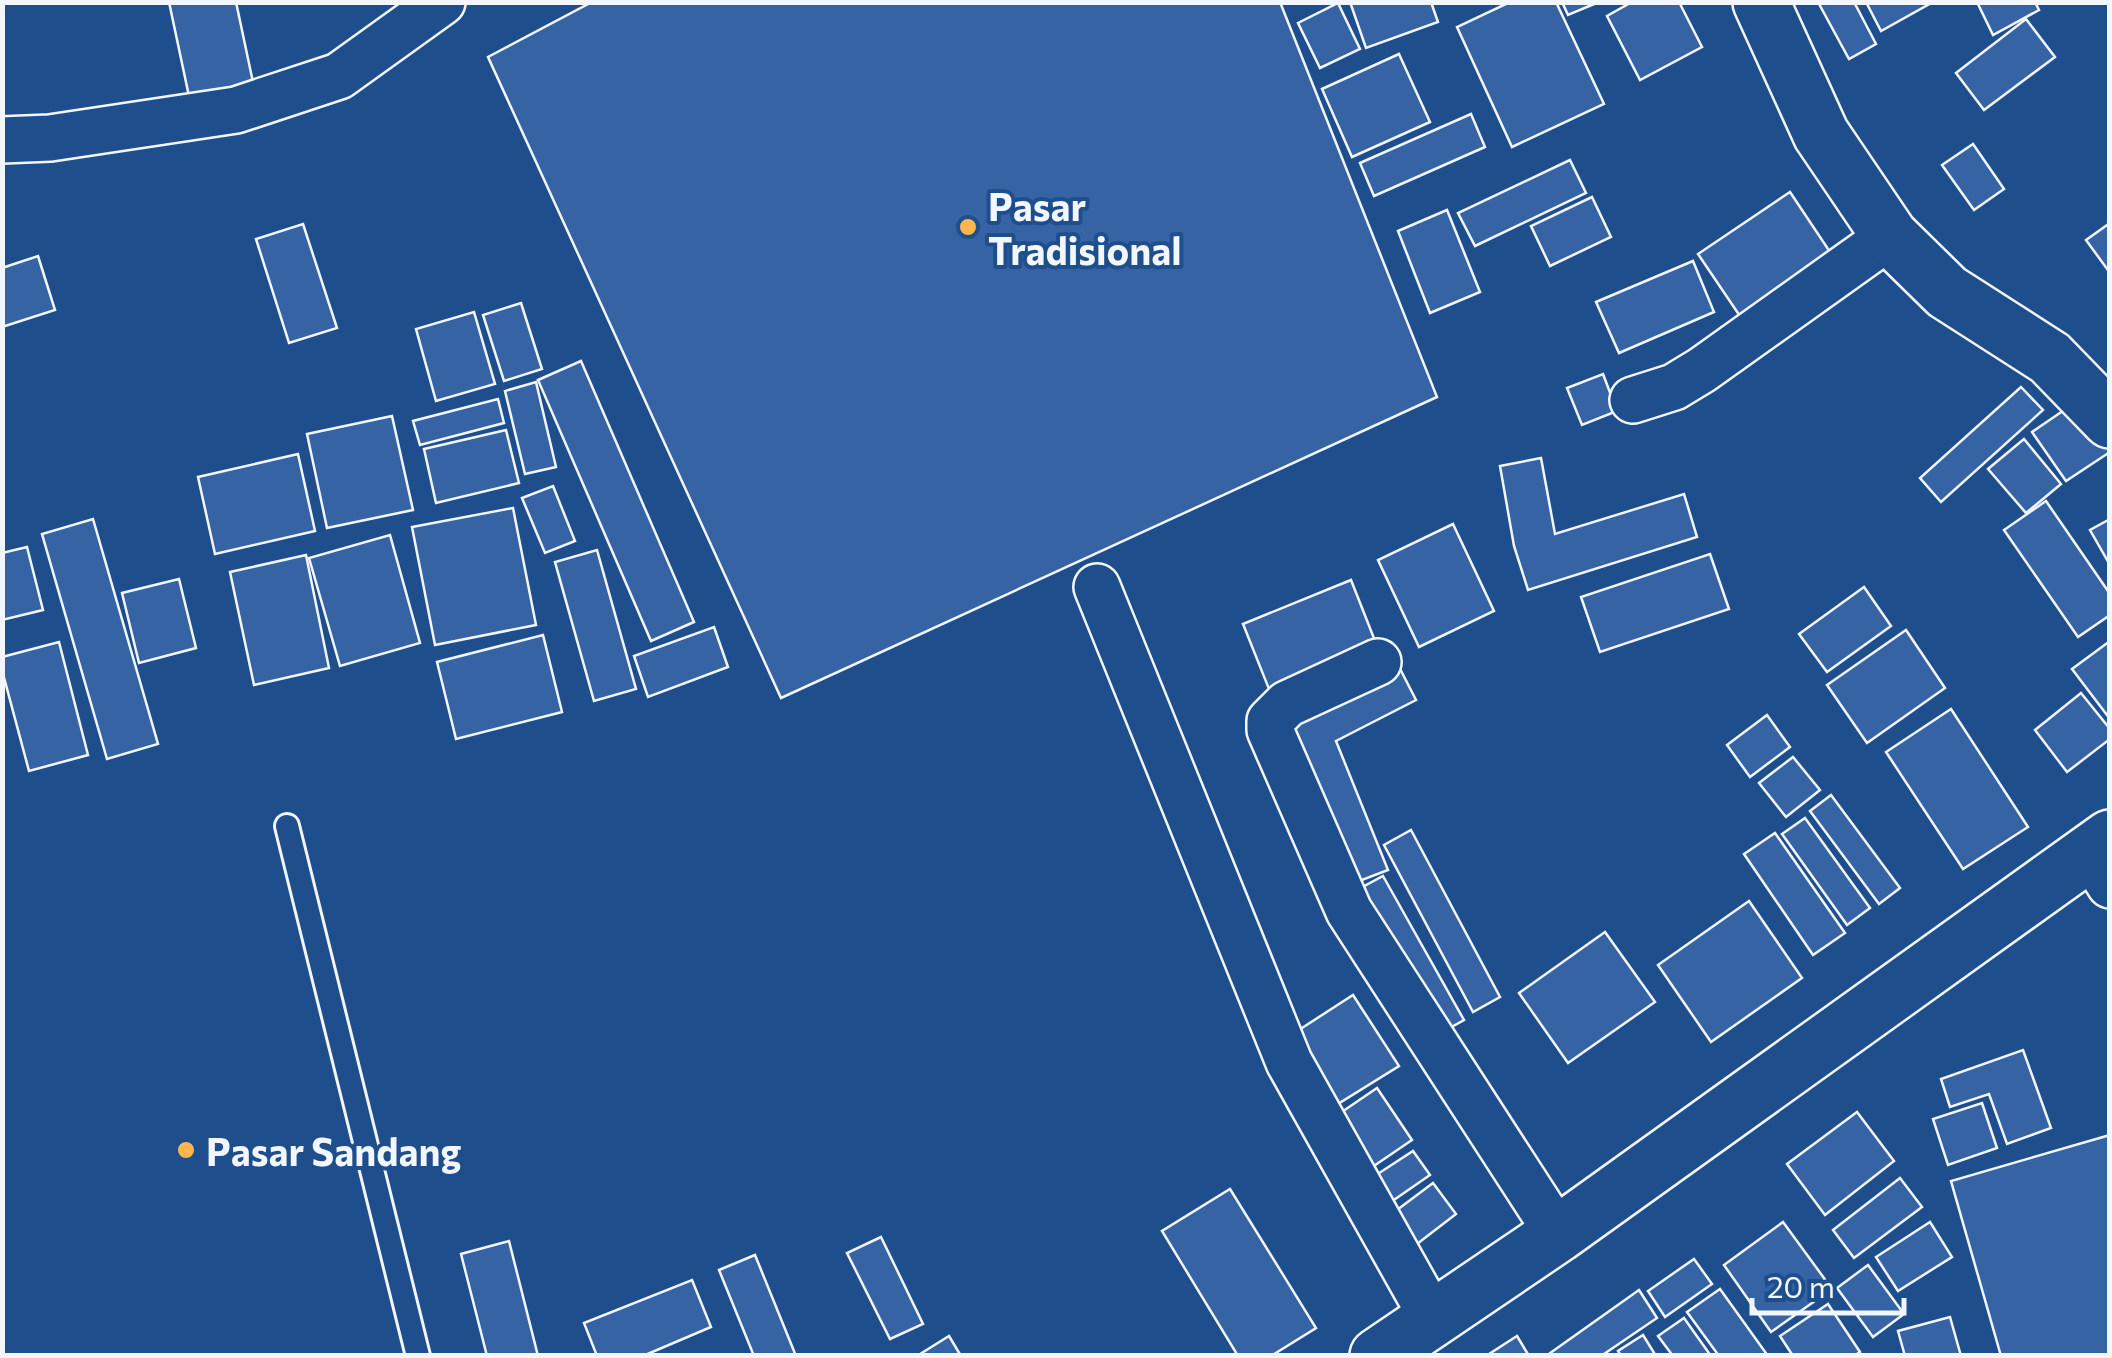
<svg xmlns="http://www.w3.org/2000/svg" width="2112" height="1358" viewBox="0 0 2112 1358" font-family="Commissioner,sans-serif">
	<rect width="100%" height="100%" fill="#1f4e8c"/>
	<g fill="#3563a3" stroke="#f2f6ff" stroke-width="2.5">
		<path d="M169,2H236L254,87L190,101Z"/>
		<path d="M592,2H1280L1437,397L781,698L488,57Z"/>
		<path d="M1350,2H1431L1438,22L1366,48Z"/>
		<path d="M1510,2H1556L1604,104L1512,147L1457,27Z"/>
		<path d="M1562,2H1599L1568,15Z"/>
		<path d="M1632,2H1679L1702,47L1640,80L1607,16Z"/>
		<path d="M1818,2H1854L1876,44L1849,59Z"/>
		<path d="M1866,2H1933L1881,31Z"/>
		<path d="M1977,2H2035L2039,10L1993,35Z"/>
		<path d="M1338,3L1360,49L1320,68L1298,23Z"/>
		<path d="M2026,19L2055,57L1984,110L1956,73Z"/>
		<path d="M1399,54L1430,122L1352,157L1322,89Z"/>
		<path d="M1471,114L1485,147L1374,196L1360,163Z"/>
		<path d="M1973,144L2004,189L1974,210L1942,165Z"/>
		<path d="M1570,160L1586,193L1475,246L1458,213Z"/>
		<path d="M1790,192L1838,264L1746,325L1698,254Z"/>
		<path d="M1592,197L1611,237L1550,266L1531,226Z"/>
		<path d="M1447,210L1480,292L1430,313L1398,231Z"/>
		<path d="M2110,223V273L2086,240Z"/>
		<path d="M303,224L337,328L289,343L256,239Z"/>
		<path d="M38,256L55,310L2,327V268Z"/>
		<path d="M1693,261L1714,312L1619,353L1596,302Z"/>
		<path d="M521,303L542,369L504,381L483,315Z"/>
		<path d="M474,312L495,384L436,401L416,329Z"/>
		<path d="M581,361L694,622L651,641L538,380Z"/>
		<path d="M1603,374L1617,411L1582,425L1567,388Z"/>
		<path d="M536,382L556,467L525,474L505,391Z"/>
		<path d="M2021,387L2043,410L1941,502L1920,478Z"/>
		<path d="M498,399L504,423L420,445L413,421Z"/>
		<path d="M2076,402L2110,452L2066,481L2032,432Z"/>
		<path d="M392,416L413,510L327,528L307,434Z"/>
		<path d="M506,430L519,483L436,503L424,449Z"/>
		<path d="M2024,439L2061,484L2026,513L1988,469Z"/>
		<path d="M298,454L315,531L215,554L198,477Z"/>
		<path d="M1541,458L1555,534L1684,494L1697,537L1528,590L1514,546L1500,466Z"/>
		<path d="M553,486L575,541L545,553L522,498Z"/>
		<path d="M2046,501L2110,594V615L2078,637L2004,530Z"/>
		<path d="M513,508L536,625L435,645L412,527Z"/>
		<path d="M93,519L158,744L107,759L42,534Z"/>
		<path d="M2110,519V565L2090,530Z"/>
		<path d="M1453,524L1494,611L1419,647L1378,560Z"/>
		<path d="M390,535L420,643L340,666L309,558Z"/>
		<path d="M27,547L43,610L2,620V553Z"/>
		<path d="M597,550L636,689L594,701L555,562Z"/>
		<path d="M1710,554L1729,609L1600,652L1581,597Z"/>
		<path d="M306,555L329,668L254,685L230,572Z"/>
		<path d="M179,579L196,648L139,663L122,593Z"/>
		<path d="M1351,580L1381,656L1273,699L1243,624Z"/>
		<path d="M1864,587L1891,626L1827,672L1799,634Z"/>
		<path d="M714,627L728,667L648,697L634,656Z"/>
		<path d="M1906,630L1945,688L1867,743L1827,685Z"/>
		<path d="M543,635L562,712L456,739L437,662Z"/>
		<path d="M2110,641V719L2072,669Z"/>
		<path d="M59,642L88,755L29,771L2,670V657Z"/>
		<path d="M1395,659L1416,700L1336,741L1388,870L1349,885L1282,718Z"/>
		<path d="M2081,693L2110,729V739L2067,772L2035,730Z"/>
		<path d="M1951,709L2028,827L1963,869L1886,752Z"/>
		<path d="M1767,715L1790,747L1750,777L1727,745Z"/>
		<path d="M1793,757L1820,790L1786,817L1759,783Z"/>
		<path d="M1831,795L1900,888L1879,904L1810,811Z"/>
		<path d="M1805,818L1870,908L1847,925L1782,834Z"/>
		<path d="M1411,830L1500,997L1473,1012L1384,845Z"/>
		<path d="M1775,833L1845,933L1813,955L1744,854Z"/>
		<path d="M1383,876L1464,1020L1437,1035L1357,890Z"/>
		<path d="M1749,901L1802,978L1711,1042L1658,965Z"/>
		<path d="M1605,932L1655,1002L1568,1063L1519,993Z"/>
		<path d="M1353,995L1399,1066L1333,1107L1288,1037Z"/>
		<path d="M2023,1050L2051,1128L2007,1144L1989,1094L1950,1107L1941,1079Z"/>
		<path d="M1377,1088L1412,1140L1365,1172L1330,1120Z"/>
		<path d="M1982,1103L1997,1148L1948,1165L1933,1119Z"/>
		<path d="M1857,1112L1894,1161L1825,1215L1787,1164Z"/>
		<path d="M2110,1135V1356H2001L1951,1181Z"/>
		<path d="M1413,1151L1430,1175L1388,1204L1370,1179Z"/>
		<path d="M1900,1178L1922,1207L1854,1258L1833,1230Z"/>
		<path d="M1433,1183L1456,1214L1417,1244L1393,1213Z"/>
		<path d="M1230,1189L1316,1328L1271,1356H1238L1162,1231Z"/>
		<path d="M1783,1222L1832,1289L1771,1332L1724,1265Z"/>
		<path d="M1930,1222L1952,1257L1898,1291L1876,1257Z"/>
		<path d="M881,1237L923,1324L890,1339L847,1253Z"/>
		<path d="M509,1241L538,1356H487L461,1254Z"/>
		<path d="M755,1255L796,1356H754L719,1270Z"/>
		<path d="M1694,1259L1712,1284L1665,1317L1648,1291Z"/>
		<path d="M1868,1265L1904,1314L1873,1337L1837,1288Z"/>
		<path d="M692,1280L711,1327L643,1356H597L584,1323Z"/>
		<path d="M1720,1289L1768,1356H1719L1687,1312Z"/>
		<path d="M1639,1290L1657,1318L1601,1356H1546Z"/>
		<path d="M1828,1304L1860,1352L1854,1356H1793L1780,1336Z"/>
		<path d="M1950,1317L1961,1356H1905L1898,1331Z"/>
		<path d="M1684,1318L1711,1356H1673L1658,1336Z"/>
		<path d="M1643,1335L1656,1356H1621L1618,1351Z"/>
		<path d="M949,1336L961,1356H917Z"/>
		<path d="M1517,1336L1529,1356H1486Z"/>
	</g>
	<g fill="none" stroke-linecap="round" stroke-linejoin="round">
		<defs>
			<path id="service" d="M287,826L418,1356"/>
			<g id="minor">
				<path d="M2,140L50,138L236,110L339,76L442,2"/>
				<path d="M1633,400L1674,387L1702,370L1890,236"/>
				<path d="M1097,587L1289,1062L1432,1317"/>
				<path d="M1378,662L1287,704L1270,721V730L1349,911L1558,1234"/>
				<path d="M2090,853L2110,885"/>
			</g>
			<path id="tertiary" d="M1761,2L1821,134L1890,236L1947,292L2050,358L2110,420"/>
			<path id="secondary" d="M1378,1356L1558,1234L2110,838"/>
		</defs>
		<use href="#service" stroke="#f2f6ff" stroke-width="28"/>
		<use href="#minor" stroke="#f2f6ff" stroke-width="50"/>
		<use href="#tertiary" stroke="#f2f6ff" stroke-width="60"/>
		<use href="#secondary" stroke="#f2f6ff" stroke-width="60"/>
		<use href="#service" stroke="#1f4e8c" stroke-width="22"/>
		<use href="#minor" stroke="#1f4e8c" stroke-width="45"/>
		<use href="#tertiary" stroke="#1f4e8c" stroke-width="55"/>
		<use href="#secondary" stroke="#1f4e8c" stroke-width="55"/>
	</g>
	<g fill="#ffb74d" stroke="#1f4e8c" stroke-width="4">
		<circle cx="968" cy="227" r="10"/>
		<circle cx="186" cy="1150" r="10"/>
	</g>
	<g text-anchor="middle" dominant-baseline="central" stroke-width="8" stroke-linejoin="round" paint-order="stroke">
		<g font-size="38" font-weight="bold" fill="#f2f6ff" stroke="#1f4e8c" text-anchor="start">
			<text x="988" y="205">Pasar<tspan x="988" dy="44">Tradisional</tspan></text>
			<text x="206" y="1150">Pasar Sandang</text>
		</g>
	</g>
	<rect width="2112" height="1358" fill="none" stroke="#f2f6ff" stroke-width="10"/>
	<path d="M1752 1298v15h152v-15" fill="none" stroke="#f2f6ff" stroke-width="5"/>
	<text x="1767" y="1298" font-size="30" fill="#f2f6ff" stroke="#1f4e8c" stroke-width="8" paint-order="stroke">20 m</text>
</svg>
